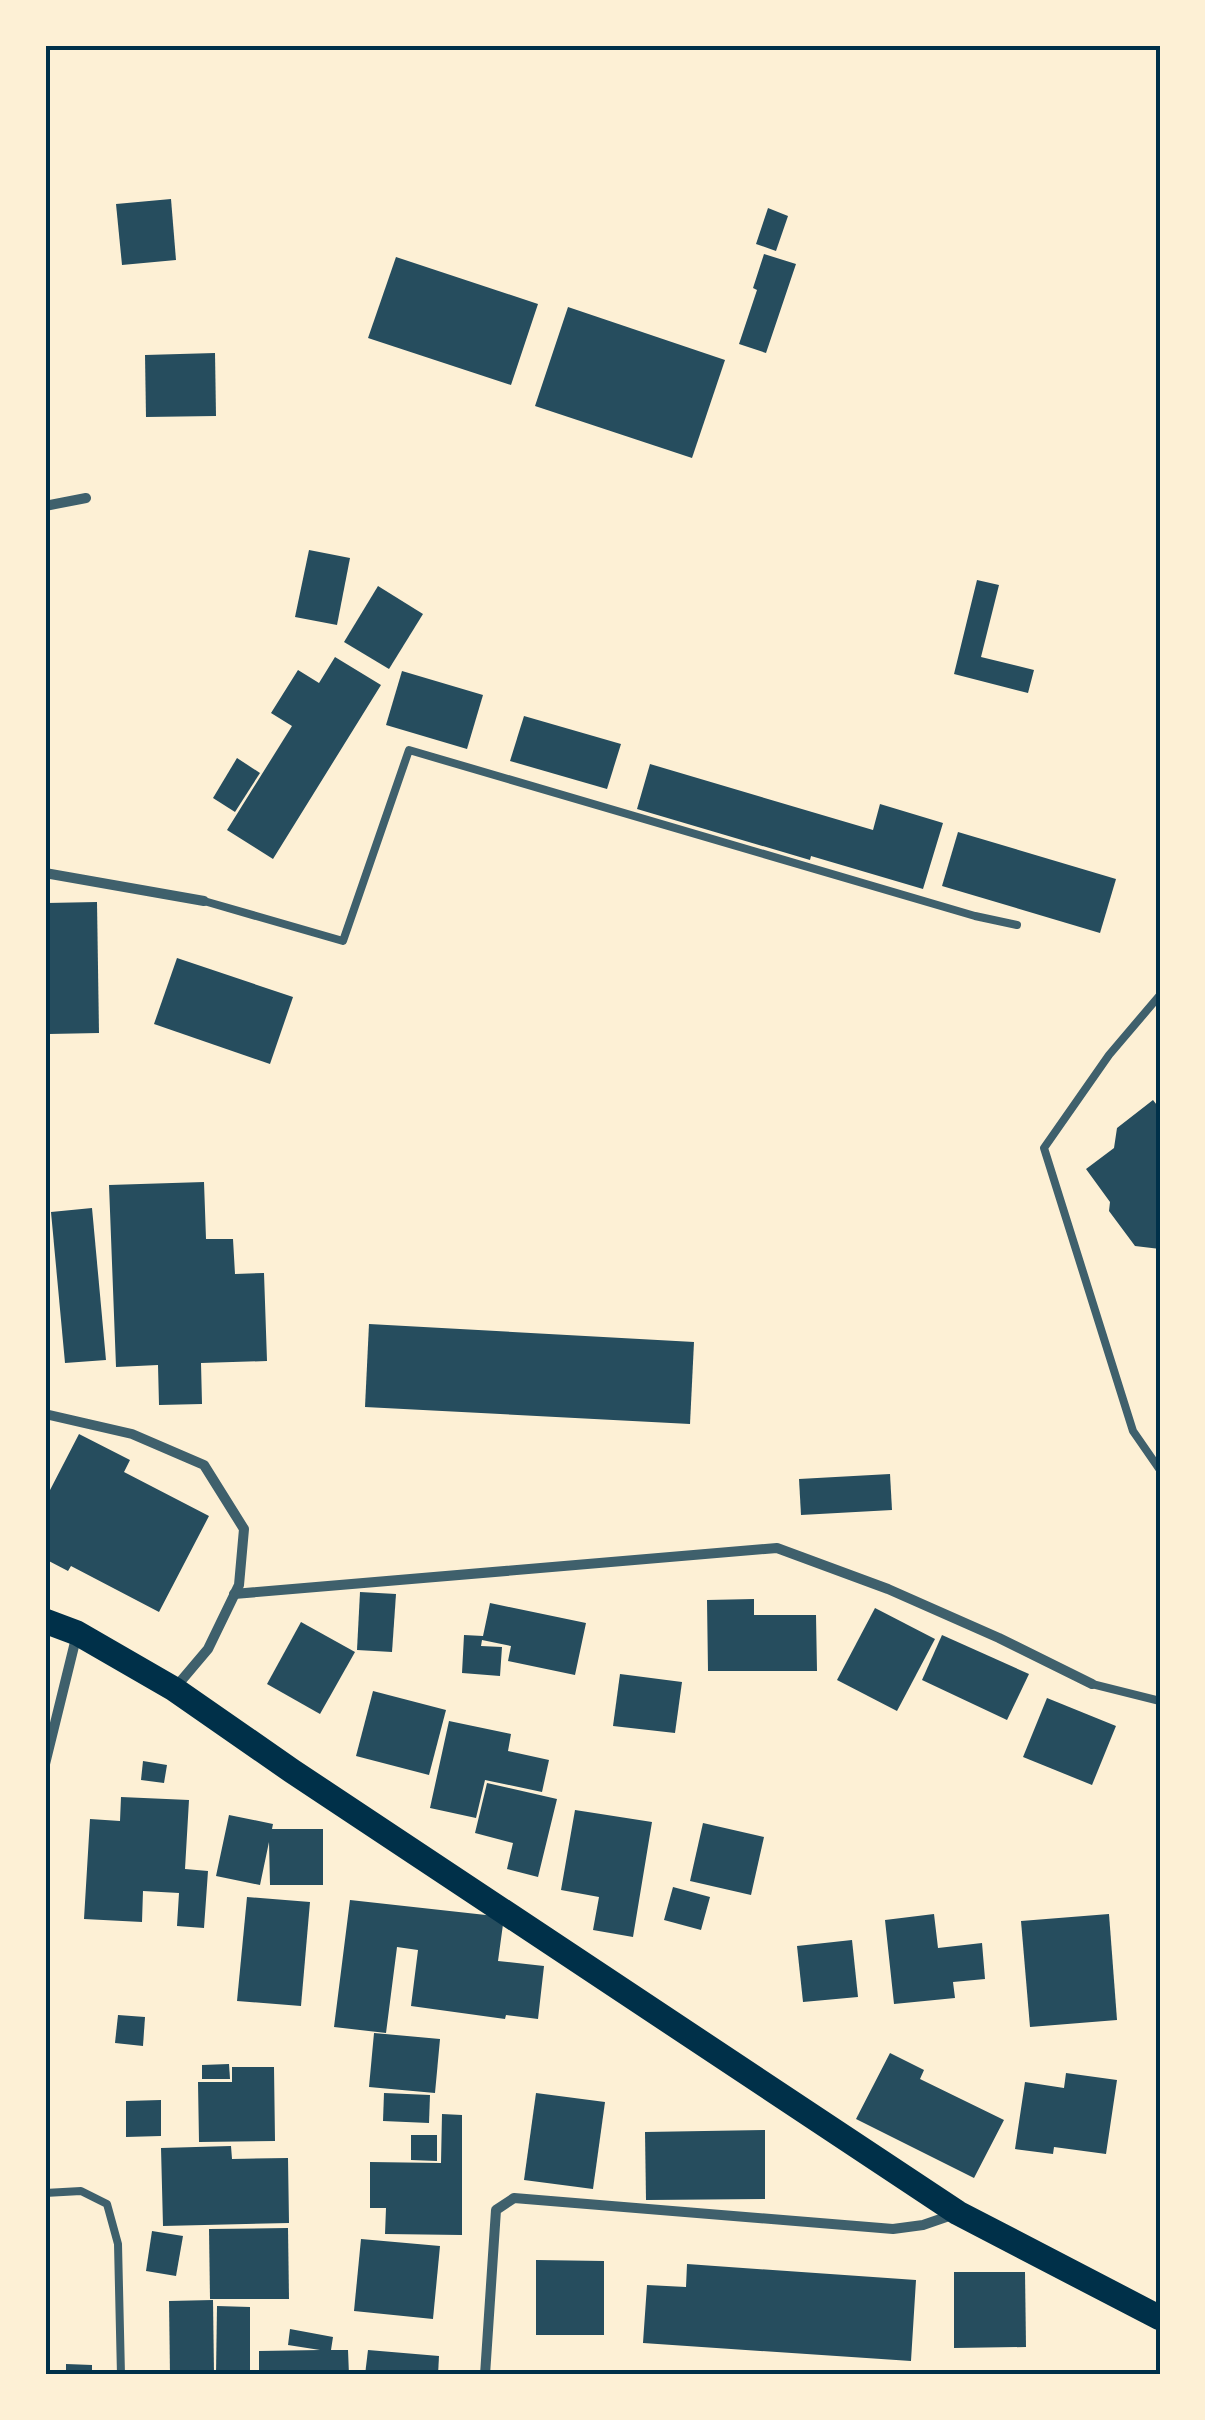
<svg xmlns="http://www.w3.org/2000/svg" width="1205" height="2420" viewBox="0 0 1205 2420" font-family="Helvetica,sans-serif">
	<rect width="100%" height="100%" fill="#fdf0d5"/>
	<g fill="#264d5e">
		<path d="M171,199L176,260L122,265L116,204Z"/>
		<path d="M768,208L788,216L776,251L756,244Z"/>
		<path d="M764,254L796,264L766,353L739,344L757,290L753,288Z"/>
		<path d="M396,257L538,304L511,385L368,338Z"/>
		<path d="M568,307L725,360L692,458L535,406Z"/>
		<path d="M215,353L216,416L146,417L145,355Z"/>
		<path d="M309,550L350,558L337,625L295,617Z"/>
		<path d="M977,580L999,585L981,657L1034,670L1028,693L954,674Z"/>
		<path d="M378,586L423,614L389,669L344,642Z"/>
		<path d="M335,657L381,685L273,859L227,830L292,726L271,713L298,670L319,683Z"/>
		<path d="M402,671L483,695L467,749L386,725Z"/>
		<path d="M524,716L621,744L607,789L510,761Z"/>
		<path d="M237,758L260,773L235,812L213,798Z"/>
		<path d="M650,764L873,830L880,804L943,823L923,889L811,856L810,860L637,809Z"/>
		<path d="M958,832L1116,879L1100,933L942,886Z"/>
		<path d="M97,902L99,1033L49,1034L47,903Z"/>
		<path d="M177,958L293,997L270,1064L154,1024Z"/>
		<path d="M1153,1100L1160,1109V1249L1135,1246L1109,1211L1110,1202L1086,1169L1114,1148L1117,1128Z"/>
		<path d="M204,1182L206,1239H233L235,1274L264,1273L267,1361L201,1363L202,1404L159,1405L158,1365L116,1367L109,1185Z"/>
		<path d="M92,1208L106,1360L65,1363L51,1212Z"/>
		<path d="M369,1324L694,1342L690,1424L365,1407Z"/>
		<path d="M79,1434L130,1460L124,1472L209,1516L159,1612L71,1566L68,1571L45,1559V1491L49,1492Z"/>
		<path d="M890,1474L892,1510L801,1515L799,1479Z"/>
		<path d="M360,1592L396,1594L392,1652L357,1650Z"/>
		<path d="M754,1599V1615H816L817,1671H708L707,1600Z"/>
		<path d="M490,1603L586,1623L575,1675L508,1661L511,1646L482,1640L481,1646L502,1647L500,1676L462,1673L464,1635L483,1636Z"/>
		<path d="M875,1608L935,1639L897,1711L837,1680Z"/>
		<path d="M301,1622L355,1652L320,1714L267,1684Z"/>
		<path d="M942,1635L1029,1674L1007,1720L922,1680Z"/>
		<path d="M620,1674L682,1682L675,1733L613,1726Z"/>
		<path d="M373,1691L446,1710L429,1775L356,1756Z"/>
		<path d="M1047,1698L1116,1726L1092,1785L1023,1757Z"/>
		<path d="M449,1721L511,1734L508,1751L549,1760L542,1792L485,1780L476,1818L430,1808Z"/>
		<path d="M143,1761L167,1765L164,1783L141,1780Z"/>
		<path d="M487,1783L557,1799L538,1877L507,1869L513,1843L475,1833Z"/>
		<path d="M121,1797L189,1800L185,1869L208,1871L204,1928L177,1926L179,1893L143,1891L142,1922L84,1919L90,1819L120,1821Z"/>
		<path d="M575,1810L652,1822L633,1937L593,1930L599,1897L561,1890Z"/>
		<path d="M229,1815L273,1824L272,1829H323V1885H270L269,1842L260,1885L216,1876Z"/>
		<path d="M703,1823L764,1837L751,1895L690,1881Z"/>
		<path d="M673,1887L710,1897L701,1930L664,1920Z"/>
		<path d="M247,1897L310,1902L301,2006L237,2001Z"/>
		<path d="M350,1900L504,1917L498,1961L544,1966L538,2019L506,2015L505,2019L411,2006L418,1950L397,1947L386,2033L334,2027Z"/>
		<path d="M934,1914L938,1948L982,1943L985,1979L953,1982L955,1998L894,2004L885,1920Z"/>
		<path d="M1109,1914L1117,2020L1030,2027L1021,1921Z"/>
		<path d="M852,1940L858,1997L803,2002L797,1946Z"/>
		<path d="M118,2015L145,2017L143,2046L115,2043Z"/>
		<path d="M374,2033L440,2039L435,2093L369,2087Z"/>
		<path d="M890,2053L924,2070L920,2079L1004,2120L974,2178L856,2119Z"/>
		<path d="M229,2064L230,2079H202V2065Z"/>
		<path d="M232,2067H274L275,2141L199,2142L198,2082H232Z"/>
		<path d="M1066,2073L1117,2080L1106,2154L1054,2147L1053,2154L1015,2149L1025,2082L1064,2088Z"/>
		<path d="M384,2093L430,2095L429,2123L383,2121Z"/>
		<path d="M536,2093L605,2102L593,2189L524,2180Z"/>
		<path d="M161,2100V2136L126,2137V2101Z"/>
		<path d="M442,2114L462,2115V2235L385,2234L386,2208H370V2162L441,2163Z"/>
		<path d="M765,2130V2199L646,2200L645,2132Z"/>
		<path d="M411,2135H437V2161L411,2160Z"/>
		<path d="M231,2146L232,2159L288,2158L289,2223L163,2226L161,2148Z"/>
		<path d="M288,2228L289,2299H210L209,2229Z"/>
		<path d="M152,2231L183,2236L176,2276L146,2271Z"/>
		<path d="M361,2239L440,2246L433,2319L354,2311Z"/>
		<path d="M536,2260L604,2261V2335H536Z"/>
		<path d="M687,2264L916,2280L911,2361L643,2343L647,2285L686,2287Z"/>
		<path d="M954,2272H1025L1026,2347L954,2348Z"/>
		<path d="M213,2300L214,2374L170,2375L169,2301Z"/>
		<path d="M217,2306L250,2307V2375H216Z"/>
		<path d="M290,2329L333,2337L331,2350H348L349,2375H259V2351L320,2350L288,2345Z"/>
		<path d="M368,2350L439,2356L438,2375H365Z"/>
		<path d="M66,2364L92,2365V2375H66Z"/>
	</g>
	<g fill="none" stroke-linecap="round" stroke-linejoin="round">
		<g stroke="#3f606c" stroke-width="8">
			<path d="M204,901L343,941L409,750L975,916L1017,925"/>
			<path d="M1160,995L1109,1055L1044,1148L1133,1431L1160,1470"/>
			<path d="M1092,1684L1160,1701"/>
			<path d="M45,2193L81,2191L107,2204L118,2244L121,2375"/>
		</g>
		<g stroke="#3f606c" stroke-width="10">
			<path d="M45,506L86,498"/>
			<path d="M45,873L204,901"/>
			<path d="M45,1414L132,1434L204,1465L244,1529L239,1585L208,1649L175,1688"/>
			<path d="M234,1594L777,1548L888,1589L999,1638L1092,1684"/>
			<path d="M45,1764L77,1634"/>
			<path d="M485,2375L496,2210L514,2198L893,2229L923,2225L952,2215"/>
		</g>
		<path stroke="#003049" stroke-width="25" d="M45,1621L77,1633L174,1689L292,1771L958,2213L1160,2318"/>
	</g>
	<rect width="1205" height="2420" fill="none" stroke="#fdf0d5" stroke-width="95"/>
	<rect x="48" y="48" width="1110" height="2324" fill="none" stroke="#003049" stroke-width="4"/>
</svg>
